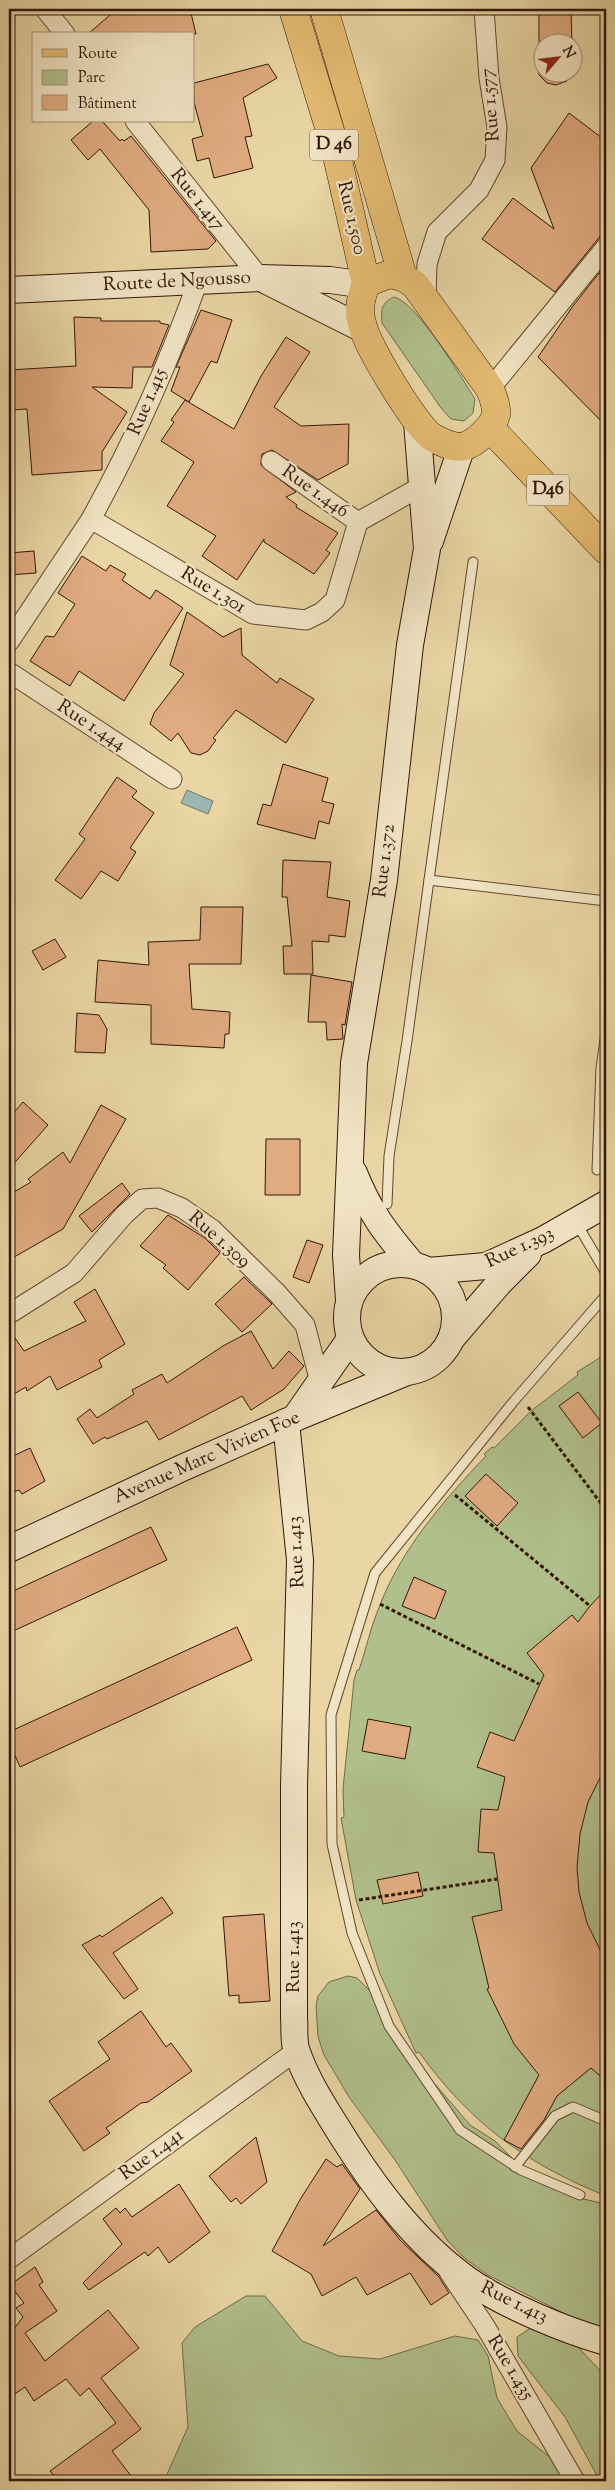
<svg xmlns="http://www.w3.org/2000/svg" width="615" height="2490" viewBox="0 0 615 2490" font-family="'Sorts Mill Goudy',serif">
	<rect width="100%" height="100%" fill="#e9d6a4"/>
	<filter id="stains"><feTurbulence type="fractalNoise" baseFrequency=".004" numOctaves="4"/><feColorMatrix values="0 0 0 0 .2 0 0 0 0 .09 0 0 0 0 .02 0 0 0 .5 -.17"/></filter>
	<radialGradient id="worn" r=".72"><stop offset=".6" stop-color="#630" stop-opacity="0"/><stop offset="1" stop-color="#630" stop-opacity=".3"/></radialGradient>
	<g fill="#b0bf8b" stroke="#716a4a">
		<path d="M394,297C417,302 461,377 475,399L473,413L464,421L451,419L441,408L382,323C381,310 381,303 394,297Z"/>
		<path d="M606,1354V2196C525,2163 470,2123 419,2052L416,2053L380,1974L356,1900L341,1818L344,1817L343,1789L354,1680L357,1670H359C366,1649 371,1626 380,1605C402,1548 444,1500 486,1456L484,1454L492,1447L494,1448L531,1411L578,1375L577,1372Z"/>
		<path d="M348,1976L357,1978L373,1994L417,2063L470,2125L495,2141L517,2163L570,2196L606,2204V2330L593,2328L488,2275L463,2257L447,2240L395,2160L349,2097L324,2055L318,2037L316,2006L318,1996L329,1982Z"/>
		<path d="M246,2296H265L302,2341L339,2356L380,2359L455,2336L478,2340L488,2356L497,2398L517,2431L566,2470L569,2481H164L188,2427L182,2343L195,2327Z"/>
		<path d="M549,2316L606,2377V2481H600L565,2417L518,2356L517,2337Z"/>
	</g>
	<path fill="#9cb6b1" stroke="#72766d" d="M187,790L213,801L208,814L181,803Z"/>
	<g fill="#e0ab80" stroke="#321608">
		<path d="M117,9H190L196,34H88Z"/>
		<path d="M539,9H571L572,42H542V72H568L567,81L556,85L547,83L539,75Z"/>
		<path d="M268,64L277,78L243,98L252,136L245,137L253,168L214,178L209,158L197,161L192,139L203,136L194,102V83Z"/>
		<path d="M569,113L606,141V229L555,292L482,239L513,198L554,229L531,168Z"/>
		<path d="M93,121H102L120,141L122,139L124,141L131,136L216,241L208,249L151,252L149,210L100,149L88,160L71,140Z"/>
		<path d="M599,273L606,278V426L538,357L573,306Z"/>
		<path d="M201,310L232,320L217,363L211,361L189,402L171,391L180,367H176Z"/>
		<path d="M74,317L101,318V321H160V323L169,325L152,367H133L132,388L92,387L127,412L102,452V470L32,475L27,409L9,410V370L76,366Z"/>
		<path d="M286,337L310,352L274,407L301,426L349,424L348,464L318,480L272,450L262,454L261,465L296,492L286,497L297,505L296,507L338,533L326,550L330,553L314,574L264,542V539L237,580L202,556L216,536L167,506L194,462L161,441L174,422L171,420L185,400L234,429L261,376Z"/>
		<path d="M34,551L36,573L9,575V553Z"/>
		<path d="M82,556L106,571L110,565L126,574L122,580L150,599L156,590L183,608L124,701L79,671L70,686L30,661L46,636L54,637L75,604L58,593Z"/>
		<path d="M187,612L223,637L241,628L242,655L277,683L280,678L314,699L286,743L236,710L213,738L216,740L208,751L200,755L191,753L178,733L171,741L150,724L154,713L184,674L170,665Z"/>
		<path d="M283,764L328,778L322,801L334,804L329,824L319,821L315,839L257,824L263,804L271,806Z"/>
		<path d="M117,777L137,791L132,797L154,813L130,848L136,852L118,881L101,871L81,899L55,880L85,839L79,834Z"/>
		<path d="M283,860L331,862L327,897L350,901L345,937L329,935V942L312,941L313,974H284L283,946H292L287,897H282Z"/>
		<path d="M201,907H243L241,964H189L192,1009L230,1012L229,1034H225L224,1048L151,1044V1005L95,1002L98,960L149,965L148,942L200,940Z"/>
		<path d="M55,939L66,957L43,970L32,951Z"/>
		<path d="M311,975L352,982L345,1025L342,1024L343,1039L327,1040L326,1022H308Z"/>
		<path d="M77,1013L99,1015L107,1029L105,1053L75,1052Z"/>
		<path d="M23,1102L48,1125L9,1169V1118Z"/>
		<path d="M101,1105L126,1119L63,1229L9,1260V1195L31,1182L28,1179L63,1152L70,1163Z"/>
		<path d="M266,1139H300V1195H265Z"/>
		<path d="M122,1183L130,1194L92,1232L79,1216Z"/>
		<path d="M168,1215L205,1238L220,1253L188,1290L163,1268L166,1265L140,1246Z"/>
		<path d="M307,1240L323,1245L309,1283L293,1277Z"/>
		<path d="M244,1277L272,1304L242,1332L215,1304Z"/>
		<path d="M95,1289L125,1344L99,1360L102,1367L57,1390L50,1376L27,1391L26,1387L9,1397V1329L24,1351L86,1321L74,1302Z"/>
		<path d="M251,1331L273,1369L289,1351L304,1366L284,1389L251,1410L242,1396L159,1440L147,1421L107,1439L105,1437L93,1444L77,1419L90,1409L97,1418L134,1394L132,1390L162,1374L167,1383L223,1346Z"/>
		<path d="M578,1392L602,1423L583,1438L559,1406Z"/>
		<path d="M30,1448L45,1481L22,1494L19,1490L9,1494V1458Z"/>
		<path d="M486,1474L518,1503L497,1526L465,1496Z"/>
		<path d="M151,1527L167,1560L9,1633V1593Z"/>
		<path d="M414,1577L446,1591L435,1619L402,1606Z"/>
		<path d="M606,1589V1766L588,1802L580,1834L577,1867L579,1892L587,1923L606,1962V2081L591,2068L557,2096L544,2120L521,2149L504,2140L539,2075L514,2044L487,1989L489,1988L472,1917L502,1910L494,1853L478,1852L481,1809L498,1810L505,1777L477,1767L490,1732L514,1741L544,1675L527,1653L572,1615L578,1622L590,1606Z"/>
		<path d="M237,1627L252,1660L20,1767L9,1742V1732Z"/>
		<path d="M368,1719L411,1727L405,1759L362,1751Z"/>
		<path d="M418,1872L423,1896L383,1904L377,1880Z"/>
		<path d="M162,1897L173,1913L113,1953L138,1989L124,1999L82,1945L100,1935L102,1937Z"/>
		<path d="M264,1914L270,2001L239,2003V1995L229,1996L223,1917Z"/>
		<path d="M141,2011L166,2047L171,2043L192,2071L148,2102L141,2103L106,2128L110,2133L84,2151L49,2101L110,2059L98,2042Z"/>
		<path d="M256,2137L267,2182L241,2204L236,2198L231,2202L209,2176Z"/>
		<path d="M326,2159L337,2167L342,2164L360,2189L323,2246L376,2210L400,2240L439,2277L449,2293L431,2305L410,2273L367,2295L356,2277L322,2296L311,2274L272,2251L301,2198Z"/>
		<path d="M179,2184L210,2232L169,2263L158,2247L148,2256L145,2252L89,2290L83,2283L122,2244L103,2219L116,2208L120,2213L125,2208L132,2217Z"/>
		<path d="M35,2267L43,2282L39,2285L57,2311L25,2333L45,2361L108,2310L139,2348L101,2378L141,2429L112,2451L135,2481H59L50,2471L116,2423L89,2388L80,2396L66,2379L34,2401L25,2387L9,2398V2335L23,2317L16,2308L24,2303L10,2285Z"/>
	</g>
	<g fill="none" stroke-linecap="round" stroke-linejoin="round">
		<defs>
			<g id="lane">
				<path d="M429,880L473,562"/>
				<path d="M597,1170L601,1068L606,1033"/>
				<path d="M387,1204L389,1156L407,1041L429,880L606,901"/>
				<path d="M577,1224L606,1273"/>
				<path d="M515,2167L555,2116L573,2107L606,2121"/>
				<path d="M580,2195L521,2170L460,2130L389,2026L352,1933L332,1844L331,1715L375,1573L514,1401L606,1295"/>
			</g>
			<g id="street">
				<path d="M45,9L65,34"/>
				<path d="M135,121L260,278"/>
				<path d="M426,298L427,264L437,232L479,190L495,160L497,127L489,78L484,9"/>
				<path d="M490,389L606,247"/>
				<path d="M271,461L358,522"/>
				<path d="M91,519C133,443 169,362 198,281"/>
				<path d="M9,642L91,519L253,614L306,620L322,612L335,600L358,522L422,486"/>
				<path d="M9,672L172,779"/>
				<path d="M9,1314L74,1273L124,1215L142,1199L158,1198L182,1208L212,1229L277,1293L305,1325L320,1382"/>
				<path d="M9,2259L296,2051"/>
				<path d="M449,2272L485,2326L575,2481"/>
			</g>
			<g id="secondary">
				<path d="M267,281L363,329"/>
				<path d="M9,290L260,278L330,280L366,285"/>
				<path d="M430,541L462,446"/>
				<path d="M354,1173C370,1213 385,1232 412,1264"/>
				<circle cx="401" cy="1318" r="54"/>
				<path d="M428,1271L486,1266L543,1240L606,1204"/>
				<path d="M349,1300L346,1255L354,1063L384,880L410,645L427,549L417,422"/>
				<path d="M451,1339L500,1282L528,1254"/>
				<path d="M295,1418L350,1339"/>
				<path d="M286,1422L300,1560L294,1786V2018C295,2029 293,2042 297,2052C306,2078 321,2102 336,2126C371,2183 413,2241 468,2280C504,2305 564,2330 606,2342"/>
				<path d="M9,1549L182,1468L295,1418L407,1372"/>
			</g>
			<g id="primary">
				<path d="M293,9L335,147L366,283"/>
				<path d="M324,9L403,277"/>
				<path d="M390,274L403,277L415,285L490,389C493,397 497,406 496,415C493,426 476,443 465,446C454,449 441,442 432,437C416,427 368,347 363,327C357,308 361,300 366,283Z"/>
				<path d="M490,428L606,550"/>
			</g>
		</defs>
		<use href="#lane" stroke="#60462f" stroke-width="11"/>
		<use href="#street" stroke="#60462f" stroke-width="21"/>
		<use href="#secondary" stroke="#321608" stroke-width="28"/>
		<use href="#primary" stroke="#321608" stroke-width="29"/>
		<g stroke="#321608" stroke-width="3" stroke-dasharray="4 2.5" stroke-linecap="butt">
			<path d="M528,1407L606,1510"/>
			<path d="M455,1495L590,1606"/>
			<path d="M380,1604L539,1684"/>
			<path d="M359,1900L497,1879"/>
		</g>
		<use href="#lane" stroke="#f1e4c4" stroke-width="9"/>
		<use href="#street" stroke="#f1e4c4" stroke-width="19"/>
		<use href="#secondary" stroke="#f1e4c4" stroke-width="26"/>
		<use href="#primary" stroke="#e4bb72" stroke-width="28"/>
	</g>
	<g text-anchor="middle" dominant-baseline="central" stroke-width="4.5" stroke-linejoin="round" paint-order="stroke">
		<g fill="#f1e4c4" stroke="#6b5440" stroke-width="1">
			<rect x="310" y="129.5" width="48" height="31" rx="4"/>
			<rect x="527" y="474.5" width="42" height="31" rx="4"/>
		</g>
		<g font-size="18" font-weight="bold" fill="#321608">
			<text x="334" y="145">D 46</text>
			<text x="548" y="490">D46</text>
		</g>
		<g font-size="19" fill="#321608" stroke="#f1e4c4">
			<text transform="translate(491 105) rotate(-95)">Rue 1.577</text>
			<text transform="translate(197 200) rotate(51)">Rue 1.417</text>
			<text transform="translate(351 218) rotate(77)">Rue 1.500</text>
			<text transform="translate(177 282) rotate(-3)">Route de Ngousso</text>
			<text transform="translate(148 402) rotate(-67)">Rue 1.415</text>
			<text transform="translate(315 492) rotate(35)">Rue 1.446</text>
			<text transform="translate(213 591) rotate(31)">Rue 1.301</text>
			<text transform="translate(91 726) rotate(33)">Rue 1.444</text>
			<text transform="translate(385 861) rotate(-83)">Rue 1.372</text>
			<text transform="translate(219 1240) rotate(41)">Rue 1.309</text>
			<text transform="translate(520 1248) rotate(-25)">Rue 1.393</text>
			<text transform="translate(207 1458) rotate(-24)">Avenue Marc Vivien Foe</text>
			<text transform="translate(297 1552) rotate(-93)">Rue 1.413</text>
			<text transform="translate(294 1957) rotate(-90)">Rue 1.413</text>
			<text transform="translate(152 2155) rotate(-36)">Rue 1.441</text>
			<text transform="translate(514 2303) rotate(26)">Rue 1.413</text>
			<text transform="translate(510 2368) rotate(59)">Rue 1.435</text>
		</g>
	</g>
	<rect width="615" height="2490" fill="none" stroke="#e9d6a4" stroke-width="30"/>
	<rect x="10" y="10" width="595" height="2470" fill="none" stroke="#321608" stroke-width="2.5"/>
	<rect x="15" y="15" width="585" height="2460" fill="none" stroke="#321608"/>
	<rect x="32" y="32" width="162" height="90" fill="#f1e4c4" stroke="#a59279"/>
	<rect x="42" y="49" width="25" height="8" fill="#e4bb72" stroke="#a59279"/>
	<text x="78" y="58" font-size="15" fill="#321608">Route</text>
	<rect x="42" y="70" width="25" height="15" fill="#b0bf8b" stroke="#a59279"/>
	<text x="78" y="82" font-size="15" fill="#321608">Parc</text>
	<rect x="42" y="95" width="25" height="15" fill="#e0ab80" stroke="#a59279"/>
	<text x="78" y="108" font-size="15" fill="#321608">Bâtiment</text>
	<g transform="translate(558 58) rotate(62)"><circle r="24" fill="#f1e4c4" stroke="#a59279"/>
	<path d="M0-4L9 19L0 12L-9 19Z" fill="#8f2418"/>
	<text y="-8" font-size="14" font-weight="bold" text-anchor="middle" fill="#321608">N</text>
	</g>
	<rect width="100%" height="100%" filter="url(#stains)"/>
	<rect width="100%" height="100%" fill="url(#worn)"/>
</svg>
